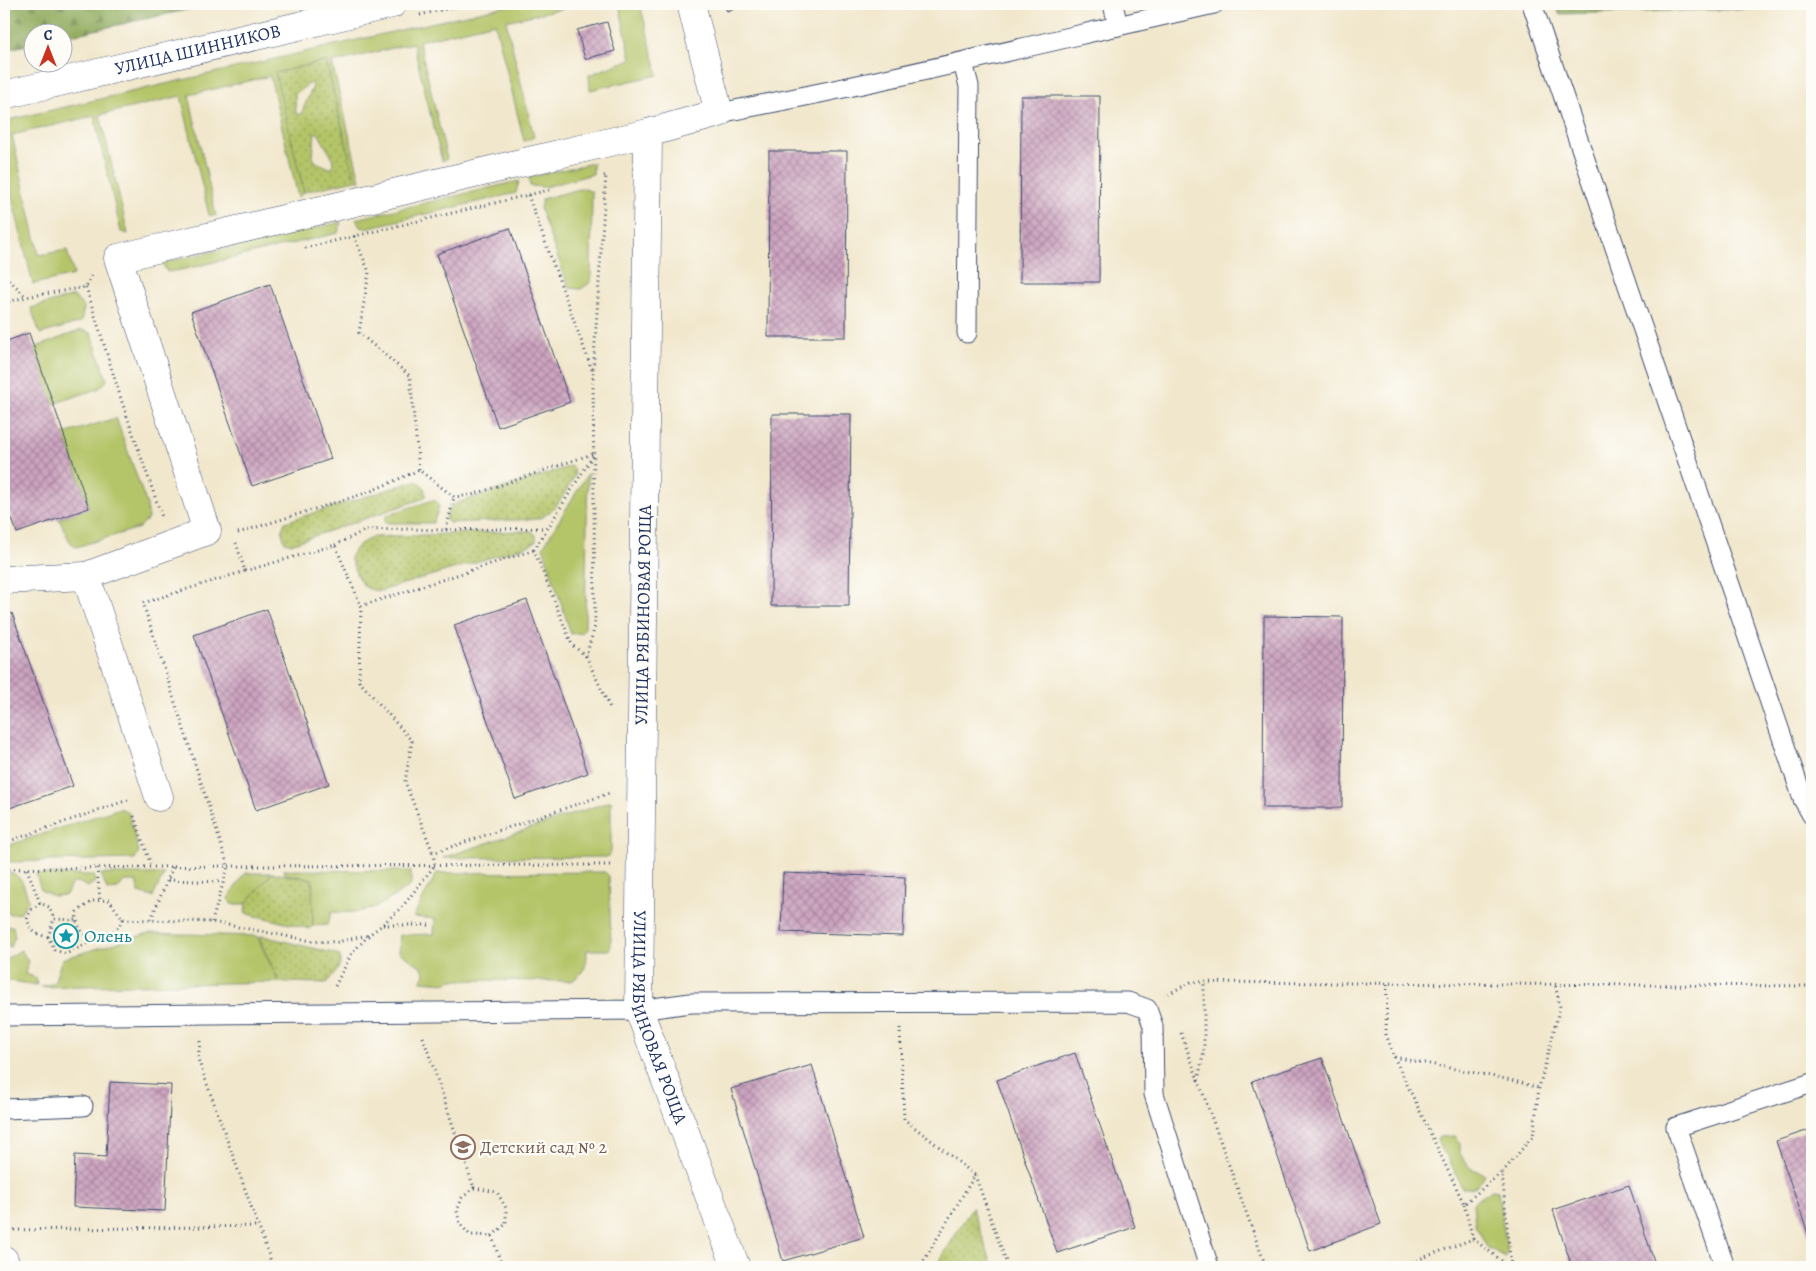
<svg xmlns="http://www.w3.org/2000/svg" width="1816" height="1271" viewBox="0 0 1816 1271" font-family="Alegreya,serif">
	<defs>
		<pattern id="forest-firs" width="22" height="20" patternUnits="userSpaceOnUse" patternTransform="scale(1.25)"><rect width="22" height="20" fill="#8faa5c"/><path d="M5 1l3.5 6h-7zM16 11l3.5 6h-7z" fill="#748b4f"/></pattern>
		<pattern id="park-dots" width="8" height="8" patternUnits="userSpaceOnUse" patternTransform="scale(1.25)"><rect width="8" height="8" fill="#b4c467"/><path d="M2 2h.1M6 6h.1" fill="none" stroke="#92a058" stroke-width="1.8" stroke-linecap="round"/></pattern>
		<pattern id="building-cross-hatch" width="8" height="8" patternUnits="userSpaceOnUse" patternTransform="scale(1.25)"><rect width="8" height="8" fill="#cda4c0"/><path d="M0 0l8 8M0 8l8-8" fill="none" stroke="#a6869f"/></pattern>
	</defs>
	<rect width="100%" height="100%" fill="#fdfcf7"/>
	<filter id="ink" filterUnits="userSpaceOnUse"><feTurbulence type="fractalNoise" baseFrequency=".02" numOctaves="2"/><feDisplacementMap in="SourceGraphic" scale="10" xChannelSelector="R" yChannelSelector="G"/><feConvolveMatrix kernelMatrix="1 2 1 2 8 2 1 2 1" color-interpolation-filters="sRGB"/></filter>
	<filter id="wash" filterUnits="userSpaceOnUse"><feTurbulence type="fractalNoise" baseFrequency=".0096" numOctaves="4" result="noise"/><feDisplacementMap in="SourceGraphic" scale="20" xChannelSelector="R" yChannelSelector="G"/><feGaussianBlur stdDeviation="1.12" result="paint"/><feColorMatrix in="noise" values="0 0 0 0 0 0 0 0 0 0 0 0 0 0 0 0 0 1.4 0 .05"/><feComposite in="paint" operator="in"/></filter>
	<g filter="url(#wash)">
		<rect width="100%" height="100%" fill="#f1e7cc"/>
		<g fill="#b4c467" stroke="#687a62">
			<path d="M514,4H583L506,21L534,137L524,141L495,23L419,41L447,159L442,161L413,43L332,63L360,180H355L326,61L276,73L304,192L298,197L270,76L189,95L216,216L209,215L181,96L100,115L128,234L121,232L94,116L12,135L39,255L67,250L74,275L33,284L4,165V121Z"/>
			<path d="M619,4H640L658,75L590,90L589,75L631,59Z"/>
			<path d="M593,163V174L545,187L530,186L529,177Z"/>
			<path d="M519,181L516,193L366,228L360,227L356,219Z"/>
			<path d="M583,188L592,192L591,282L581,289L569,288L540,209L542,199Z"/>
			<path d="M341,222L338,233L181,270L167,272L162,263Z"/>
			<path d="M74,296L84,308L81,322L40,334L31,308Z"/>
			<path d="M81,330L91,333L107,380L100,388L53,404L34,348Z"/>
			<path d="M116,418L147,505L148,519L139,528L76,547L70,542L59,519L89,507L64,434Z"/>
			<path d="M588,473L585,628L581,633L571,634L543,547Z"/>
			<path d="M433,500L437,502L439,508L433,523H385L386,515Z"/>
			<path d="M611,801V852L607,857L443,858Z"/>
			<path d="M117,809H123L129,814L139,852L135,859L4,862V847Z"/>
			<path d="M283,870L411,871V885C382,905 369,915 332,912L327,925L313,926L312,879L285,874Z"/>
			<path d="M605,872L609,876L611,946L609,950H587C587,967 585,971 572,981L452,980L447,983L421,981L425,974L422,967L399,952L400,935L434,934L435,919L413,917L437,873Z"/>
			<path d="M4,873H13L22,881L29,900L20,913L10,914L4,910Z"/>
			<path d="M245,873H272L246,904H231L228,898Z"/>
			<path d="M36,874L94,875L95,882L88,887L78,882L72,883L66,895L53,896L41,890Z"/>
			<path d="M101,874H164L153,897L139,893L136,881H124L118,889L107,890Z"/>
			<path d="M4,926H13L15,937L10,947L4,946Z"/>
			<path d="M149,933L257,936L279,982L40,987L54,983L62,959Z"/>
			<path d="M21,950L28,961L25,974L35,977L37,985L4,980V960Z"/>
			<path d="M1455,1136L1460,1141V1154L1470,1168L1485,1174C1479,1186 1475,1189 1462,1188L1448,1157L1441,1149L1437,1139L1439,1137Z"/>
			<path d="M1492,1190L1498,1191L1507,1251L1506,1257L1488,1248L1475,1225L1473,1203Z"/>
		</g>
		<g fill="url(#forest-firs)" stroke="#556c5d">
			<path d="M4,4H213L63,37L62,32H32V44L4,50Z"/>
			<path d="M1556,4H1750V9L1559,14Z"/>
		</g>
		<g fill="url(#park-dots)" stroke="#687a62" fill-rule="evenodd">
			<path d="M326,61L355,180L304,192L275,73ZM310,83L313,86L301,114H296L295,94ZM315,132L318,133L333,159L332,169L316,162L313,157Z"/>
			<path d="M571,466L574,469L575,475C564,493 558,511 538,519L449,523L445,519L449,509L457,503Z"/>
			<path d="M415,481C423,483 425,488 426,496L422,499L291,544L285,542C282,534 281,530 285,522Z"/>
			<path d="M517,531H531L536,535V541L530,545L496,556L380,591C358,590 358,575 350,558C355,546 362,542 374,537Z"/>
			<path d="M272,873L312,879L313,926L310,929L248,914L245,912L246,904Z"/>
			<path d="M263,936L337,954L340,956C342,968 333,975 326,983L279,982L260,941V937Z"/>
			<path d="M972,1207L993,1267H936Z"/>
		</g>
		<g id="blocks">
			<g fill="url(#building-cross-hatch)">
				<path d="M724,4H747L727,11Z"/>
				<path d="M607,22L615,51L585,59L577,30Z"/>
				<path d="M1021,96H1100L1099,282H1020Z"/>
				<path d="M769,151H847L846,337H768Z"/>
				<path d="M510,228L570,402L498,427L437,254Z"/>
				<path d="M270,284L331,459L252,486L191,312Z"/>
				<path d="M29,333L89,508L17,533L4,496V342Z"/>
				<path d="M772,414H851L849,606H771Z"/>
				<path d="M527,600L588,773L515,799L454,625Z"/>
				<path d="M267,609L329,784L256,810L194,635Z"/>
				<path d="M12,613L73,786L4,810V616Z"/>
				<path d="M1264,616L1343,617L1342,808H1263Z"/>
				<path d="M783,873L905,877L903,936L781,932Z"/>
				<path d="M4,1038H7L6,1063H4Z"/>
				<path d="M1075,1053L1135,1227L1057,1253L997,1080Z"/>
				<path d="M1322,1058L1381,1224L1310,1251L1252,1081Z"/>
				<path d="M812,1065L864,1237L783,1261L731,1089Z"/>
				<path d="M110,1082L171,1085L165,1211L73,1207L75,1155L106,1157Z"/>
				<path d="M1812,1129V1245L1776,1141Z"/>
				<path d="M1629,1185L1656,1267H1572L1553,1210Z"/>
			</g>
		</g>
	</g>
	<g filter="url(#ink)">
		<use href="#blocks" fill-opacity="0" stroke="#3b4b6e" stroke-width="1"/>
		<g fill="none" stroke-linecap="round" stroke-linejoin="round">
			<defs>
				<g id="service">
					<path d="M1113,4L1118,26"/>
					<path d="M1532,4L1803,799L1812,815"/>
					<path d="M963,63L969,86L967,333"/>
					<path d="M719,113C885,82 1049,41 1214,4"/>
					<path d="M4,1016L639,1010L690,1003L1128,1002L1147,1009L1153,1026L1154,1094L1209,1267"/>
					<path d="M4,1109L83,1106"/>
					<path d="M1725,1267L1676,1127L1812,1083"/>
				</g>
				<g id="minor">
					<path id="s1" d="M691,4L719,113L648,133L639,1010L736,1267"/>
					<path id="s2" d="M4,95L392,4"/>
					<path d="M86,576L159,797"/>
					<path d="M4,580L86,576L207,531L118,258L648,133"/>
					<path d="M4,1260L6,1267"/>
				</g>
			</defs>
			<use href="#service" stroke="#3b4b6e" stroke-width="21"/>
			<use href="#minor" stroke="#3b4b6e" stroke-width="29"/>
			<g stroke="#3b4b6e" stroke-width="3" stroke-dasharray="1 4" stroke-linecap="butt">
				<path d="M420,15L468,4"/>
				<path d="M604,176L606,175L593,373L595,626L586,656L610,708"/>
				<path d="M528,195L592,370"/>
				<path d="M354,236L369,272L359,333L410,376L419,470L454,497L472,495L595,453"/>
				<path d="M305,248L549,190"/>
				<path d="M6,276L26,297"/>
				<path d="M86,287L122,402L162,517"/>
				<path d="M4,303L26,297L86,287L91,276"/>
				<path d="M446,530L547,528"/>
				<path d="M238,533L369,492L419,470"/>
				<path d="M335,545L366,530L408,529L446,530L454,497"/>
				<path d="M245,571L335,545L361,606L359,681L412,741L405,782L433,853"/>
				<path d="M361,606L534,550"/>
				<path d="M586,656L572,645L534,550L594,454"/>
				<path d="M134,816L152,868"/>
				<path d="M4,843L128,800"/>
				<path d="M97,868L100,900"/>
				<path d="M4,869L228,866L610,865"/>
				<path d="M27,869L40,903L49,907L54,919L76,920"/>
				<path d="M168,880L223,882"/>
				<path d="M40,903L31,910L27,919C31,932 35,934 48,937L55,950L66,954L92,941"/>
				<path d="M123,919L112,936L92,941C82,934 75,924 77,912L92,901L109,900L123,919L212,922L312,941L337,942L369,935"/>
				<path d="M151,919L173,867"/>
				<path d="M212,922L228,866L143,603L245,571L236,543"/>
				<path d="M383,925H429"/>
				<path d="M48,937L54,919"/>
				<path d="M1387,984L1386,1034L1394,1057L1511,1080L1539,1088"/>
				<path d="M335,986L352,953L369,935L382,925L402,907L435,865L433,853L610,793"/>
				<path d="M1168,994L1191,982L1812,986"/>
				<path d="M900,1028L904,1119L975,1175L920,1267"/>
				<path d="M1181,1033L1266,1267"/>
				<path d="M423,1037L474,1188"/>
				<path d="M200,1041L198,1059L273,1267"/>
				<path d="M1394,1057L1464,1204L1501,1173"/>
				<path d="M1198,1080L1204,1051V982"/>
				<path d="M975,1175L1008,1267"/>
				<path d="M474,1188L497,1192L506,1208V1224L492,1236L470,1235L460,1224L457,1211L462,1198Z"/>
				<path d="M1464,1204L1473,1239"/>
				<path d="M14,1230L259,1226"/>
				<path d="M492,1236L502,1267"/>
				<path d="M1398,1267L1473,1239L1510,1267"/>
				<path d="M1511,1267L1502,1173L1533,1136L1539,1088L1560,1007L1555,984"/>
			</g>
			<use href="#service" stroke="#fff" stroke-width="19"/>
			<use href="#minor" stroke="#fff" stroke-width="28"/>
		</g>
	</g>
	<defs>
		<symbol id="sight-ring" viewBox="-11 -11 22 22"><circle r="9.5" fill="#fdfcf7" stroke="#0f9aa8" stroke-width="1.5"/><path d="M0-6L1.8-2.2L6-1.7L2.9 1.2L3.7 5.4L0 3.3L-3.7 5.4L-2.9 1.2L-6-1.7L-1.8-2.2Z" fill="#0f9aa8"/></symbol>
		<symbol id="school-ring" viewBox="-11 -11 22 22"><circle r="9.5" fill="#fdfcf7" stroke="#8d6e63" stroke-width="1.5"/><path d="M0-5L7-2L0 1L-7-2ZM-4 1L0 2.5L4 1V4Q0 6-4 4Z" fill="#8d6e63"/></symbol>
	</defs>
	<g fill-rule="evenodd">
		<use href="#sight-ring" x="52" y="922" width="28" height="28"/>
		<use href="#school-ring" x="449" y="1133" width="28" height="28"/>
	</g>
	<g text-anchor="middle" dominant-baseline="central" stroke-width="4.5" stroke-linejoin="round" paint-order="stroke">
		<g font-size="18" fill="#1b2f5e" stroke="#fdfcf7">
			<text stroke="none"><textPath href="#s2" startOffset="199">УЛИЦА ШИННИКОВ</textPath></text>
			<text transform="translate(643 615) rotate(-89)">УЛИЦА РЯБИНОВАЯ РОЩА</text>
			<text stroke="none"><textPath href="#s1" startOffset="1074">УЛИЦА РЯБИНОВАЯ РОЩА</textPath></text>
		</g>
		<g font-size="18" fill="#0d838f" stroke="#fdfcf7" text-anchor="start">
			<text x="84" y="936">Олень</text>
		</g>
		<g font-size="18" fill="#785e54" stroke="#fdfcf7" text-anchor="start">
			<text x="480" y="1147">Детский сад № 2</text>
		</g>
	</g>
	<rect width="1816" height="1271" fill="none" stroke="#fdfcf7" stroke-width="20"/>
	<g transform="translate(48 48)"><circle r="24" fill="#fdfcf7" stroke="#a3aaba"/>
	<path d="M0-4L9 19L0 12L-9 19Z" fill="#c8321e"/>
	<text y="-8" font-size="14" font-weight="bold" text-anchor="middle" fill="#1b2f5e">С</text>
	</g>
</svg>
